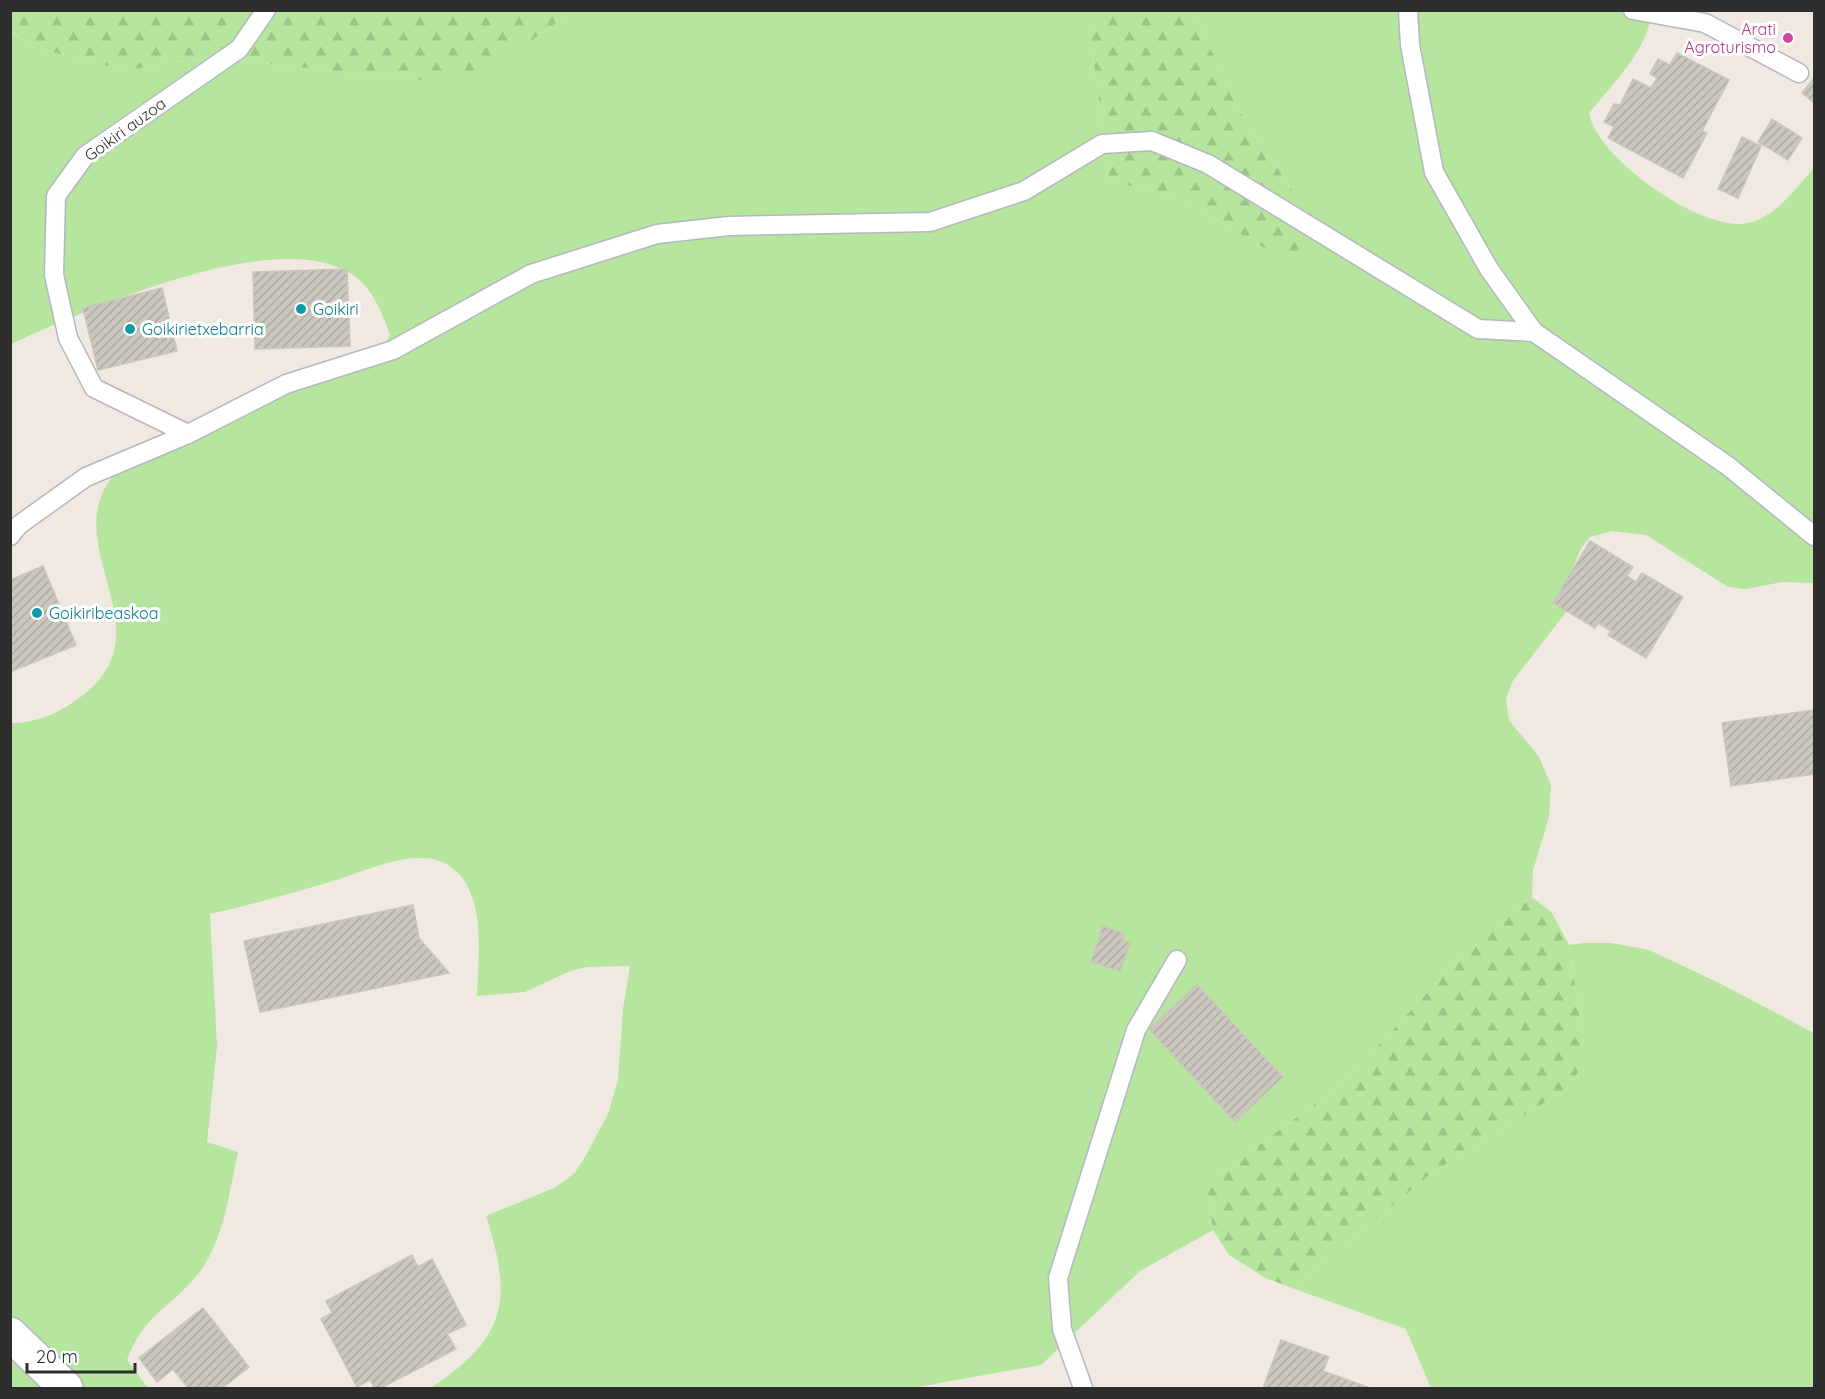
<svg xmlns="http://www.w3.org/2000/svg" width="1825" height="1399" viewBox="0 0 1825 1399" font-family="Quicksand,sans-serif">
	<defs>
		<pattern id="forest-firs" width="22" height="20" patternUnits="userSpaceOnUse" patternTransform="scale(1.5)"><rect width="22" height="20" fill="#b6e59e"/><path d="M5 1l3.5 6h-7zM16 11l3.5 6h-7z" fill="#9dc588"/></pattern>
		<pattern id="building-hatch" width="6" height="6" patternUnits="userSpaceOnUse" patternTransform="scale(1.5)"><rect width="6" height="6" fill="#cbc7bf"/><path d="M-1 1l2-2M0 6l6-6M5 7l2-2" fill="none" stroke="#afaba4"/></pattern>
	</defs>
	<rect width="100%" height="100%" fill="#efe9e1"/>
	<g fill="#b6e59e">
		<path d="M573,11H1085L1089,24L1109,181L1180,198L1274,254L1314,223L1240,112L1193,11H1651C1651,47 1610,87 1589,113C1597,159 1703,233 1748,223C1776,217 1796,188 1814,168V583L1782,582L1745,589L1728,587L1646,535L1612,531L1590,537L1580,550L1570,576L1566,612L1512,682L1506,699L1509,720L1539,757L1551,785L1549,817L1533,870L1532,897L1455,963L1343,1083L1220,1174L1208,1193L1213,1230L1140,1271L1041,1365L912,1388H431C507,1337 513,1301 486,1216L556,1187L575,1173L586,1155L608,1114L618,1080L623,1009L630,966L587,967L570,971L525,992L477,996C478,958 486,907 460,875C450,863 435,857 419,858C392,858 365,871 339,879C297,892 254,904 210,914L217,1046L207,1142L238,1152C228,1196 224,1246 193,1280C165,1311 143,1317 127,1360L148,1388H11V723C37,723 57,714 78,699C164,638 74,562 102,494C105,487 110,480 114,474L385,345L390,335C382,312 371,284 348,272C271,227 86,310 11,344L10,31L32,47L127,71L169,62L228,59L415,80L528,43Z"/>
		<path d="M1584,943H1611L1649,950L1717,982L1814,1033V1388H1431L1406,1329L1292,1288L1432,1173L1565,1090L1584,1043L1569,945Z"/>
	</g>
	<g fill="url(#forest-firs)">
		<path d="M10,11H573L528,43L464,76L415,80L228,59L169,62L127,71L32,47L11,31Z"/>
		<path d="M1085,11H1193L1240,112L1314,223V236L1300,252L1274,254L1180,198L1109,181L1089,24Z"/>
		<path d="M1532,897L1552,913L1569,945L1584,1043L1580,1070L1565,1090L1432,1173L1292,1288L1265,1278L1229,1255L1213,1230L1208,1193L1220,1174L1343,1083L1455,963Z"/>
	</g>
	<g fill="url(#building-hatch)" stroke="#cbc5ba" stroke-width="1.5">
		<path d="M1677,53L1729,80L1702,131L1707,133L1683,178L1608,138L1614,127L1604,122L1614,104L1620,105L1633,79L1651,88L1657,78L1650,74L1658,59L1670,65Z"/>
		<path d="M1814,78V103L1802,93Z"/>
		<path d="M1772,119L1802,138L1788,160L1758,142Z"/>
		<path d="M1742,137L1761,146L1738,198L1718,189Z"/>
		<path d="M347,269L350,346L255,349L253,272Z"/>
		<path d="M162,288L177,351L98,370L83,308Z"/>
		<path d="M1590,541L1633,567L1627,576L1636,582L1642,573L1683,597L1646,658L1608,635L1611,631L1598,623L1595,628L1553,603Z"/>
		<path d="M43,566L76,645L10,672V580Z"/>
		<path d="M1814,710V774L1731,786L1722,723Z"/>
		<path d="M413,905L419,938L449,973L260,1012L244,941Z"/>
		<path d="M1103,926L1125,934L1122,940L1130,943L1120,971L1091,962Z"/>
		<path d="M1197,985L1283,1077L1235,1122L1149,1029Z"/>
		<path d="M412,1255L418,1267L432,1259L466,1325L447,1334L456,1349L381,1388H375L370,1380L357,1387L321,1319L332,1313L326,1301Z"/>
		<path d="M203,1308L249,1367L222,1388H188L173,1369L157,1382L139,1358Z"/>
		<path d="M1281,1340L1329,1357L1323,1371L1370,1388H1263Z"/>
	</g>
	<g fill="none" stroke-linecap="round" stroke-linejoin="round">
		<defs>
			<g id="service">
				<path d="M1408,10L1410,45L1434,172L1489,269L1534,332"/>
				<path d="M1633,10L1705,23L1799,73"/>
				<path d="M188,434L94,388L68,338L54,275L56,196L85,156L239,49L266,10"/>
				<path d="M10,536L19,525L86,477L188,434L286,384L393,350L531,274L657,234L729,226L930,222L1024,191L1102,144L1152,141L1208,164L1478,329L1534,332L1728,466L1814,536"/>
				<path d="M1083,1388L1062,1329L1058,1278L1136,1030L1177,960"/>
			</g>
			<path id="tertiary" d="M10,1334L66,1388"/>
		</defs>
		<use href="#service" stroke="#b4b7c1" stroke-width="21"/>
		<use href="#tertiary" stroke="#b4b7c1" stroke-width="36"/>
		<use href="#service" stroke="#fff" stroke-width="18"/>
		<use href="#tertiary" stroke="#fff" stroke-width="33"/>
	</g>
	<circle fill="#d1479c" stroke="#fff" stroke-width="2" cx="1788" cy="38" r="6"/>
	<g fill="#0f9aa8" stroke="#fff" stroke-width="2">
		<circle cx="301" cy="309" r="6"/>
		<circle cx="130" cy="329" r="6"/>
		<circle cx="37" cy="613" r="6"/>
	</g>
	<g text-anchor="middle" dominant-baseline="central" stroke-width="6" stroke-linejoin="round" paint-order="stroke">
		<g font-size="16" fill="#b23c85" stroke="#fff" text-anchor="end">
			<text x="1776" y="29">Arati<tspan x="1776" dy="18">Agroturismo</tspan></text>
		</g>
		<g font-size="16" fill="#2e2e2e" stroke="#fff">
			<text transform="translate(125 129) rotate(-36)">Goikiri auzoa</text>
		</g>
		<g font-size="16" fill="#0d838f" stroke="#fff" text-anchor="start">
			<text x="313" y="309">Goikiri</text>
			<text x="142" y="329">Goikirietxebarria</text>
			<text x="49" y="613">Goikiribeaskoa</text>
		</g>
	</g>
	<rect width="1825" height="1399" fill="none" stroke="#2e2e2e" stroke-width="24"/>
	<path d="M27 1363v9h108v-9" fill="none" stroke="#2e2e2e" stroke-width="3"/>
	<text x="36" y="1363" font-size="18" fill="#2e2e2e" stroke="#ffffff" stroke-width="4.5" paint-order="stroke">20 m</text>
</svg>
